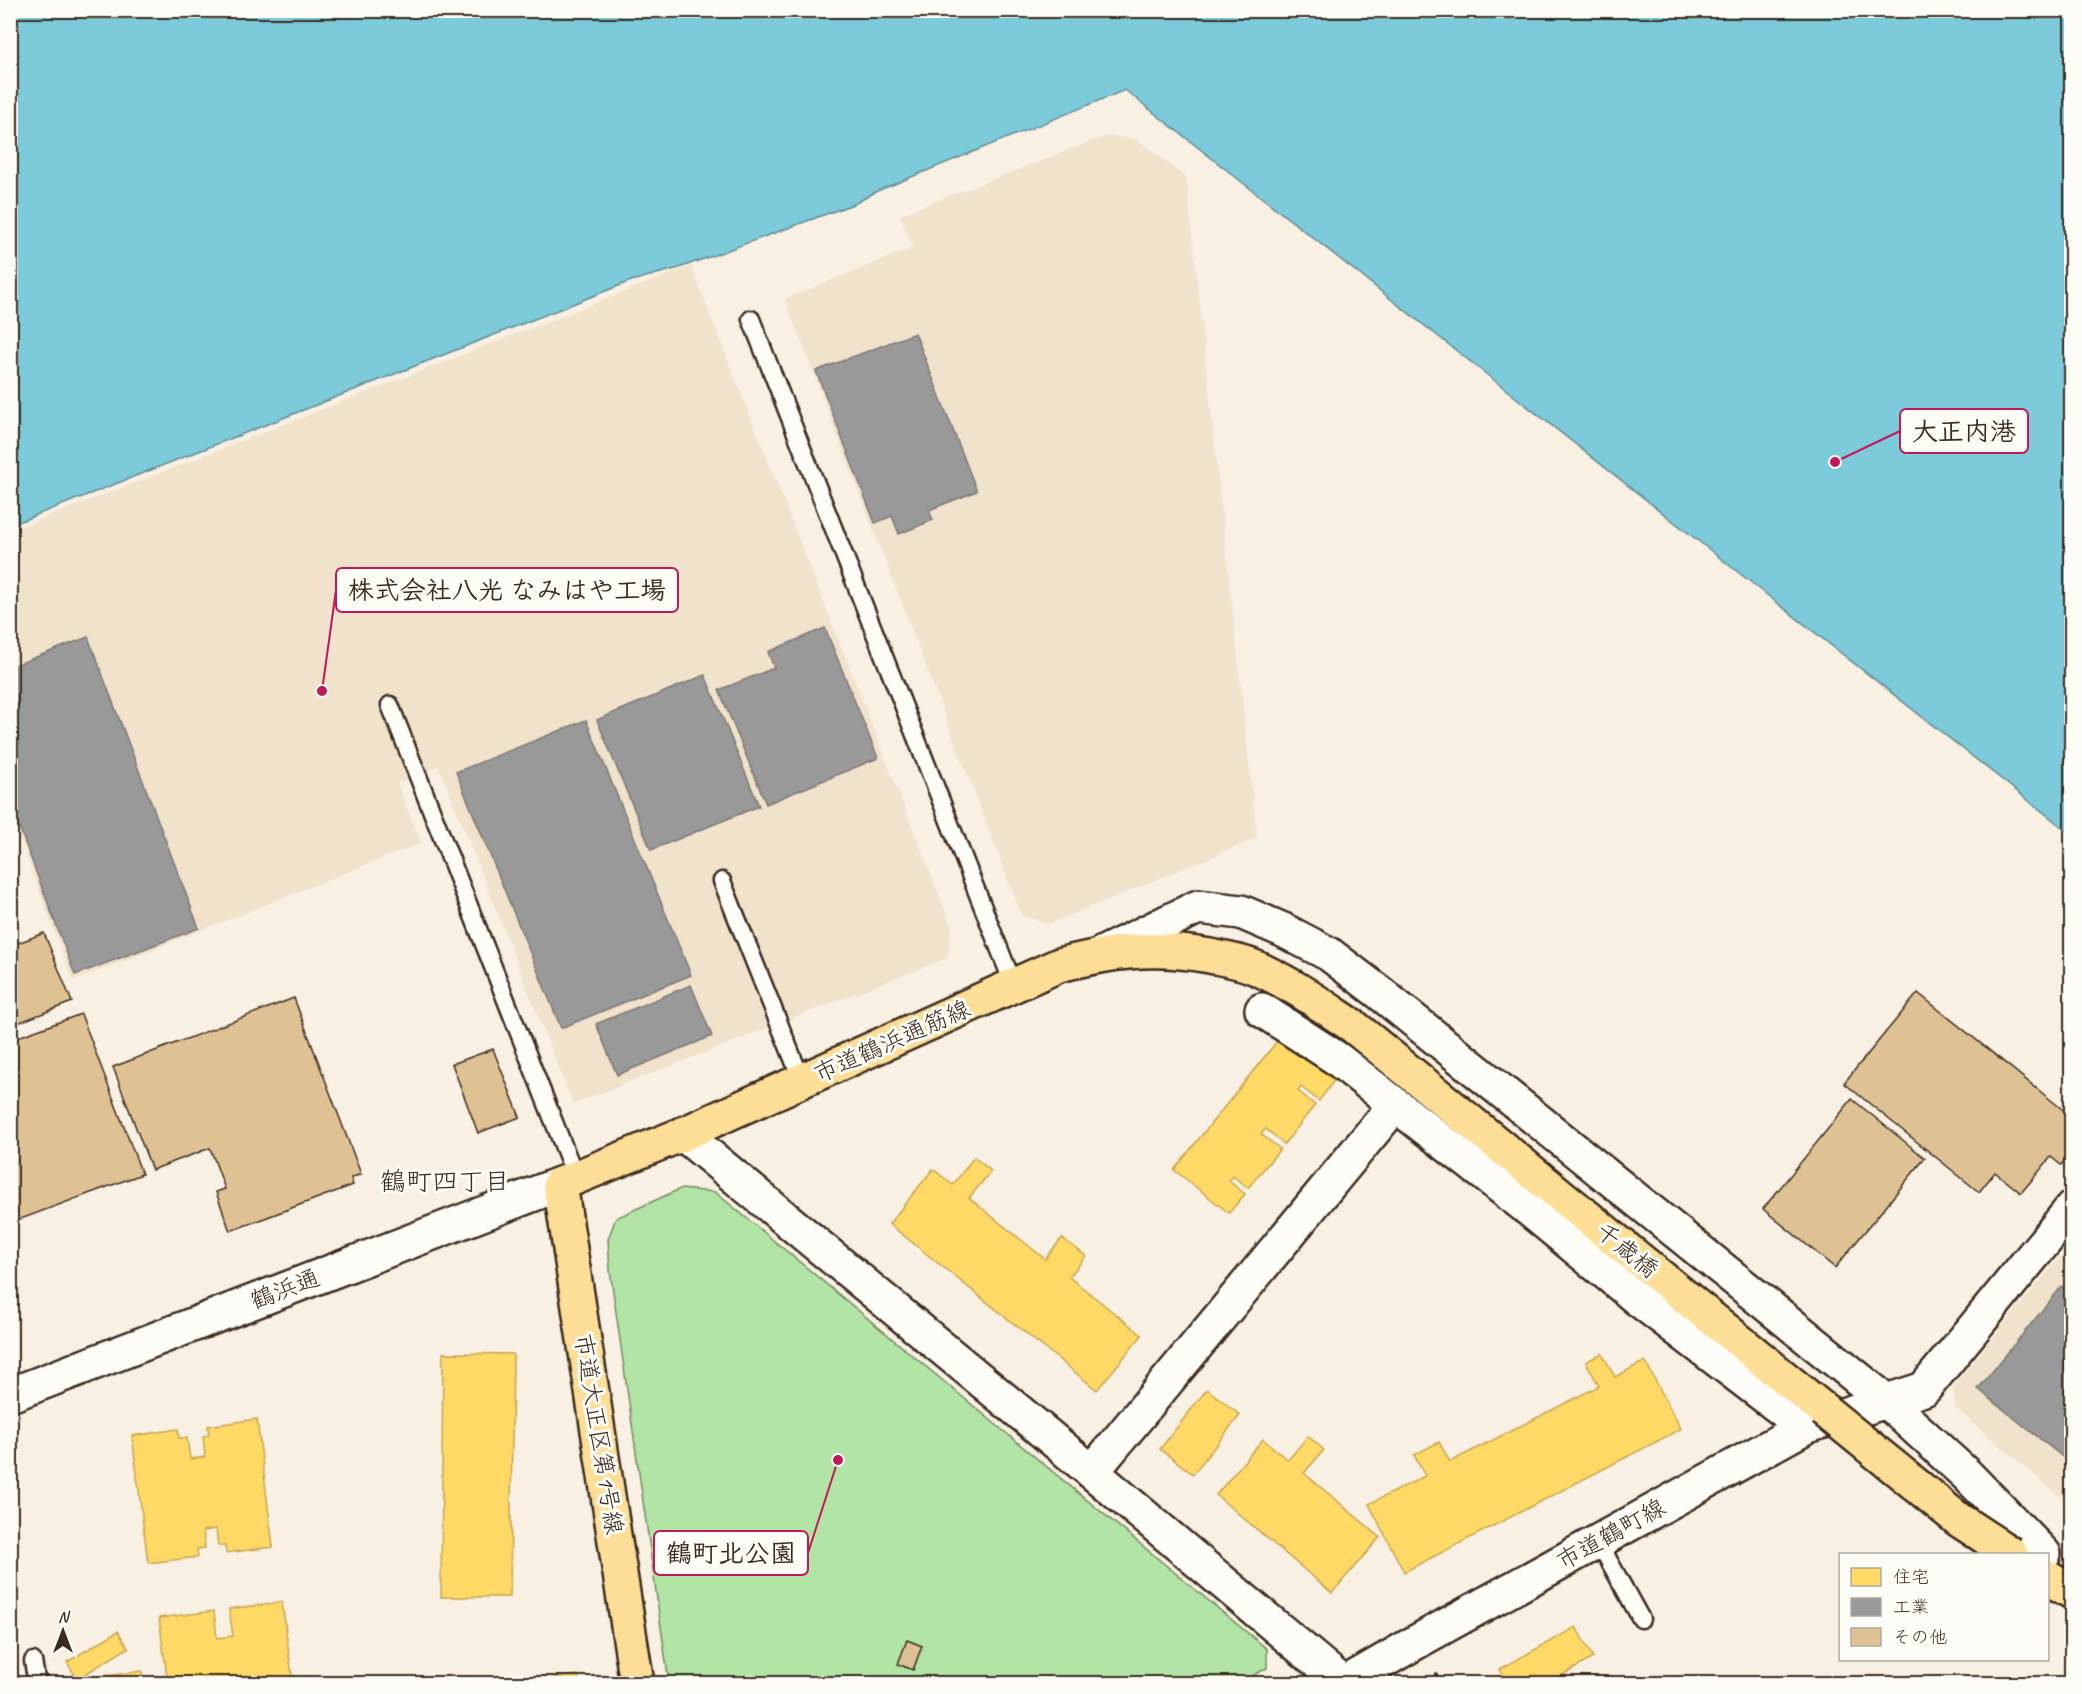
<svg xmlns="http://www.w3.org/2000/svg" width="2082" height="1694" viewBox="0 0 2082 1694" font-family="Caveat,'Klee One',sans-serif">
	<rect width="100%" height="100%" fill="#f7f0e3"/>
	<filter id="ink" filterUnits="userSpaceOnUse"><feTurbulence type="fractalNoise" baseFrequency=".0167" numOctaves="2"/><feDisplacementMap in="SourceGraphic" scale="12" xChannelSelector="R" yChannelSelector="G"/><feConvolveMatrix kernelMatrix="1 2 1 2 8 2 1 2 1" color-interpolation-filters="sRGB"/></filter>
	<g filter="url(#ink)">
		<g fill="#f0e2cb">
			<path d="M1106,136L1137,139L1186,178L1257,838L1049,924L1022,916L785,299L913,248L900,215Z"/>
			<path d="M691,266L952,928L947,958L573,1104L439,766L397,783L421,843L73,981L11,814V531Z"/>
			<path d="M2071,1244V1505L1956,1409L1953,1386Z"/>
		</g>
		<path fill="#b1e4a5" stroke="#768762" stroke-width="1.5" d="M680,1189L715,1192L1267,1649V1668L1238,1684L669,1683L610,1270L608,1239L616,1218Z"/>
		<path fill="#7dcadb" stroke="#638a8f" stroke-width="1.5" d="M11,10L2071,11V834L1125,90L877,191L856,203L679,268L631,281L11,525Z"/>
		<g fill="#ffd966" stroke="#c4a450" stroke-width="1.5">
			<path d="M1282,1035L1336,1078L1319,1101L1301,1087L1298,1091L1315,1105L1284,1144L1266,1129L1261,1134L1280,1149L1248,1188L1233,1176L1229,1181L1245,1194L1229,1213L1174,1170Z"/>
			<path d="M974,1157L991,1171L969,1198L1045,1259L1062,1238L1086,1256L1069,1277L1142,1335L1097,1390L889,1224L933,1169L953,1185Z"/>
			<path d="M443,1353L513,1354L510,1597H441Z"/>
			<path d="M1602,1353L1615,1377L1645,1361L1681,1429L1404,1572L1369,1504L1425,1476L1414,1455L1439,1442L1450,1462L1599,1386L1586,1362Z"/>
			<path d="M1207,1389L1240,1415L1193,1474L1160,1449Z"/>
			<path d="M257,1419L273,1547L226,1553L225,1546H218L216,1529L203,1531L205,1548L197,1549L198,1557L148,1563L132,1436L178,1429L179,1438H187L190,1459L205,1457L203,1436L209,1435L208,1426Z"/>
			<path d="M1308,1436L1324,1450L1304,1473L1380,1537L1332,1593L1216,1495L1263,1439L1288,1460Z"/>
			<path d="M282,1602L293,1684H168L159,1618L214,1611L217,1638L233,1636L229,1609Z"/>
			<path d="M1576,1627L1593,1658L1547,1684H1508L1500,1669Z"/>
			<path d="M118,1631L128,1648L77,1679L67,1662Z"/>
			<path d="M142,1671L143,1684H56V1683Z"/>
			<path d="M578,1675L579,1684H518Z"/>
		</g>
		<g fill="#999" stroke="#7d7874" stroke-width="1.5">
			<path d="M915,333L977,491L929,510L933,520L899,534L892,516L875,523L816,371Z"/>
			<path d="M825,628L878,758L766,804L719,690L774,668L768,652Z"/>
			<path d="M88,637L199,928L75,975L10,803V667Z"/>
			<path d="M705,675L759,806L651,850L597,720Z"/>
			<path d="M586,720L691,975L561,1028L456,772Z"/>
			<path d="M691,985L712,1036L617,1075L596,1024Z"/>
			<path d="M2062,1286L2072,1294L2070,1463L1978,1389Z"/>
		</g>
		<g fill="#dfc293" stroke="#3b2a1e" stroke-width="1.5">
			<path d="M44,933L72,1002L10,1026V946Z"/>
			<path d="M1918,993L2072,1117V1152L2061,1165L2051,1157L2021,1193L1995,1172L1979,1192L1844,1083Z"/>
			<path d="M294,998L361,1174L351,1178L353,1185L230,1231L216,1192L225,1189L210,1148L152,1170L113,1067Z"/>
			<path d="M81,1014L142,1174L10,1223V1040Z"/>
			<path d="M493,1049L520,1117L478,1133L452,1064Z"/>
			<path d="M1852,1099L1925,1158L1835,1268L1763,1209Z"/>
			<path d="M907,1640L922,1646L913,1670L898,1664Z"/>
		</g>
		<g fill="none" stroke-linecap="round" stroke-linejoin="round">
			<defs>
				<g id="lane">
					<path d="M751,319L1014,986"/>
					<path d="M390,705L576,1178"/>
					<path d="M722,881L802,1081"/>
					<path d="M1598,1541L1641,1619"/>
					<path d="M33,1661L37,1684"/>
				</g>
				<g id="street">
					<path d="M1101,954L1198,907L1241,912L1283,930L1329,954L1380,993L1886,1401"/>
					<path d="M1262,1010L1336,1058L1525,1206L1639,1300L1805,1427"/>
					<path d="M1092,1472L1395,1105"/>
					<path d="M1344,1684L1418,1641L1805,1427L1924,1389L2072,1208"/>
				</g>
				<g id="secondary">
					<path d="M683,1134L1092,1472L1344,1684"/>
					<path d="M10,1395L560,1184"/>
					<path d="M1886,1401L1968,1476L2044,1554"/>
				</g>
				<g id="primary">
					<path d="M2048,1578L2072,1592"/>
					<path d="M637,1684L560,1184L683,1134L1059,965C1115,951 1152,946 1210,956C1225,959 1240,961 1254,967C1290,982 1321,1005 1353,1026L1824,1410"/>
				</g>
			</defs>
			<use href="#lane" stroke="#3b2a1e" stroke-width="21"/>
			<use href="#street" stroke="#3b2a1e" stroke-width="38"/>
			<use href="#secondary" stroke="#3b2a1e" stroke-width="38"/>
			<use href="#primary" stroke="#3b2a1e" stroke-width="38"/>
			<path stroke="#3b2a1e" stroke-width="4" stroke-dasharray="6 4.5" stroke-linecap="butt" d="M1435,1673L1441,1684"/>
			<use href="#lane" stroke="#fdfcf7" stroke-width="16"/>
			<use href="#street" stroke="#fdfcf7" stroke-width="33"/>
			<use href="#secondary" stroke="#fdfcf7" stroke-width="33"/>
			<use href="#primary" stroke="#fcde96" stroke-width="33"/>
			<defs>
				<path id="primary-bridge" d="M1824,1410L1959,1520L2011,1554"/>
			</defs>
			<use href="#primary-bridge" stroke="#3b2a1e" stroke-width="38" stroke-linecap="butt"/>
			<use href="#primary-bridge" stroke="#fcde96" stroke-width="33"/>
		</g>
	</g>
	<g text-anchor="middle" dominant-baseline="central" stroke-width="6" stroke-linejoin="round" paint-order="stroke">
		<g font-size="24" fill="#3b2a1e" stroke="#fdfcf7">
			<text transform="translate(892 1041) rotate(-24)">市道鶴浜通筋線</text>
			<text transform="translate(1627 1250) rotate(39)">千歳橋</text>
			<text transform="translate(285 1289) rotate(-21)">鶴浜通</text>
			<text transform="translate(599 1434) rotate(81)">市道大正区第1号線</text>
			<text transform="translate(1611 1534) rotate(-29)">市道鶴町線</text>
		</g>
		<g font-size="26" fill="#3b2a1e" stroke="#fdfcf7">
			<text x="445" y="1181">鶴町四丁目</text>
		</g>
	</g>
	<path fill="none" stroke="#c2185b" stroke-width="2" d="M1835 462L1900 431M322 691L336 590M838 1460L808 1553"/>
	<g fill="#c2185b" stroke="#fdfcf7" stroke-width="2">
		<circle cx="1835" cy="462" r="6"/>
		<circle cx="322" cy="691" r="6"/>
		<circle cx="838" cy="1460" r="6"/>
	</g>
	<g fill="#fdfcf7" stroke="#c2185b" stroke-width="2">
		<rect x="1900" y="409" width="128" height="44" rx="6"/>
		<rect x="336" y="568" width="342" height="44" rx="6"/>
		<rect x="654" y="1531" width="154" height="44" rx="6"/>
	</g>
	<g font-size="26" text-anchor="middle" font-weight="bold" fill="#3b2a1e">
		<text x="1964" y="440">大正内港</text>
		<text x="507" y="599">株式会社八光 なみはや工場</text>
		<text x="731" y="1562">鶴町北公園</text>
	</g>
	<rect width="2082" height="1694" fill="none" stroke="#fdfcf7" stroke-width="36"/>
	<rect x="18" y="18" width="2046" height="1658" fill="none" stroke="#3b2a1e" stroke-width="2" filter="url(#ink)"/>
	<rect x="1839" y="1553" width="210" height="108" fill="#fdfcf7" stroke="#afa8a0" stroke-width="1.5"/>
	<rect x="1851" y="1568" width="30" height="18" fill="#ffd966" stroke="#afa8a0" stroke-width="1.5"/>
	<text x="1893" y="1583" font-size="18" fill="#3b2a1e">住宅</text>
	<rect x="1851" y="1598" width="30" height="18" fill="#999999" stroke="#afa8a0" stroke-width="1.5"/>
	<text x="1893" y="1613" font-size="18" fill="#3b2a1e">工業</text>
	<rect x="1851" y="1628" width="30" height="18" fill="#dfc293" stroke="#afa8a0" stroke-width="1.5"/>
	<text x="1893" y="1643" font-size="18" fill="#3b2a1e">その他</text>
	<g transform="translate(63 1631)" stroke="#fdfcf7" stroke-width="4.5" paint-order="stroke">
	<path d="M0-4.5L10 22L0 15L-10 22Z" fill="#3b2a1e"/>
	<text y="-9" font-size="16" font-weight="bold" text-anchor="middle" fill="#3b2a1e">N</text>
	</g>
</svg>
